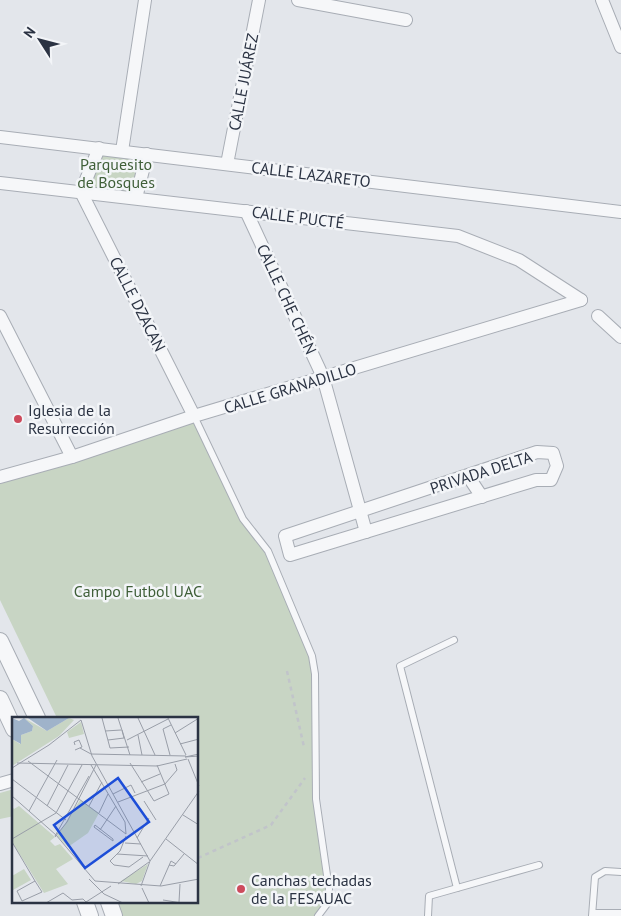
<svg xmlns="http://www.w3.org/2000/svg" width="621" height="916" viewBox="0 0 621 916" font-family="'PT Sans',sans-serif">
	<rect width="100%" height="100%" fill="#e3e6eb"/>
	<g fill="#c8d5c4">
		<path d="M101,152L144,156L134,196L84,190Z"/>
		<path d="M194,416L243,519L268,551L312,656L316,799L329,889L327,904L319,916H118L114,902H198V718H57L0,600V484Z"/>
		<path d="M14,789V816L0,819V793Z"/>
	</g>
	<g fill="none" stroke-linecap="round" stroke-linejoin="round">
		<defs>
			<g id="service">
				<path d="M194,416L243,519L268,551L312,656L315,674L316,799L329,889L327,904L318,916"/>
				<path d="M454,640L400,666L457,888"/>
				<path d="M593,913H621"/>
				<path d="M428,916L429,896L539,865"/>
				<path d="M592,916L595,877L605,871L621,872"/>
			</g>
			<g id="minor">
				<path d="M298,0L406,20"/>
				<path d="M602,0L621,47"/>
				<path d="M0,137L621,212"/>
				<path d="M99,148L81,192L194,416"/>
				<path d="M122,151L145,0"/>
				<path d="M227,164L259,0"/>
				<path d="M0,183L458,236L519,260L581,300"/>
				<path d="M136,198L147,154"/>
				<path d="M246,211L323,377L366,532"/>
				<path d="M0,316L72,457"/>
				<path d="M598,316L621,337"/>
				<path d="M537,452L553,453L557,466L551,480H536L290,555L285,536Z"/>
				<path d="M468,476L482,497"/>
				<path d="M0,477L72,457L194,416L581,300"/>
				<path d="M0,784L14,780"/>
			</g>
			<g id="tertiary">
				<path d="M0,641L37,718"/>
				<path d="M0,699L14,729"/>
				<path d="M85,902L90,916"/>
				<path d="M109,902L114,916"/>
			</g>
		</defs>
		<use href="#service" stroke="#a8adb5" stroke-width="8"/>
		<use href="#minor" stroke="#a8adb5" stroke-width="14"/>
		<use href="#tertiary" stroke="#a8adb5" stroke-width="18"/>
		<g stroke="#c1c4ca" stroke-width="2.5" stroke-dasharray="4 4" stroke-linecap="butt">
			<path d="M287,671L304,747"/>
			<path d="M198,858L271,825L305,778"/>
		</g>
		<use href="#service" stroke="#f6f7f9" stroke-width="6"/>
		<use href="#minor" stroke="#f6f7f9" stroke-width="12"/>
		<use href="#tertiary" stroke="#f6f7f9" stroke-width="16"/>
	</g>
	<g fill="#cd4b5c" stroke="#f3f5f8" stroke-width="2">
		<circle cx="18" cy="419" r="5"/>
		<circle cx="241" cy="889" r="5"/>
	</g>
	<g text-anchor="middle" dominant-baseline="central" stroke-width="5" stroke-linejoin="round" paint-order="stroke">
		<g font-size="16" fill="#2b3343" stroke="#f3f5f8">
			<text transform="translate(243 82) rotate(-79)">CALLE JUÁREZ</text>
			<text transform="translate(311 174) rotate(7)">CALLE LAZARETO</text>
			<text transform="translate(298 217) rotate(7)">CALLE PUCTÉ</text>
			<text transform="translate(287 299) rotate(65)">CALLE CHE CHÉN</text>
			<text transform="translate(138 304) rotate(63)">CALLE DZACAN</text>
			<text transform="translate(290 388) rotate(-17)">CALLE GRANADILLO</text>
			<text transform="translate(481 472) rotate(-18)">PRIVADA DELTA</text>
		</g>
		<g font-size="16" fill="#3f5f38" stroke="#f3f5f8">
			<text x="116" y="164">Parquesito<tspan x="116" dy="18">de Bosques</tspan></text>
			<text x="138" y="591">Campo Futbol UAC</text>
		</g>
		<g font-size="16" fill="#2b3343" stroke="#f3f5f8" text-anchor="start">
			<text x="28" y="410">Iglesia de la<tspan x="28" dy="18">Resurrección</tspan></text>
			<text x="251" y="880">Canchas techadas<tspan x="251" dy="18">de la FESAUAC</tspan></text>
		</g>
	</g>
	<g transform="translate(12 717)">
		<rect width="186" height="186" fill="#e3e6eb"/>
		<path d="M12,1L35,14L57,1L62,3L47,19L0,49V22L8,27L9,18L20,14L21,9ZM69,5L72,17L57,21L55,15ZM68,83L87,96L76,116L56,130L45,119ZM0,89L2,92L7,89L43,120L38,124L43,129L48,127L61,142L44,152L56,167L32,176L0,125ZM136,147L130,164L124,167L109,164ZM12,152L19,163L1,173L0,159Z" fill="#c8d5c4"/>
		<path d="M0,1L7,4L12,1L21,9L20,14L9,18V27L0,22ZM16,1H57L35,14Z" fill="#9fb3ca"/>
		<path fill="none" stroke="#999ea8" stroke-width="1" d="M90,1L98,31L117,30M106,1L118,38M126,1L143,38M156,1L174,38M69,3L80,39L138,144M93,14L109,13M163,16L187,1M126,18L130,38M96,23L112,21L110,13M115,23L156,2M168,27L187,22M63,28L62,25L67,23L70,30L63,33M68,31L79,37L174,39M187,37L173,40L187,39M158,38L151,12L159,8M176,42L187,69M16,44L114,117M5,46L145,49L175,42M118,46L142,84L157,77L145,48M79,48L113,105L114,117M0,51L37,28L69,3M0,62L54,103M129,65L148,57M101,77L119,68L123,76M0,79L44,118L83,164L149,169L187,162M132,84L144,103M106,85L153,67L165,53L163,47M35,89L56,48M77,89L90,65M17,94L45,43M87,96L96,77M171,98L187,108M83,108L101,122V124L82,110ZM88,113L104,89M43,119L77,59M114,119L108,134L98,144L102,148L117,150L131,140M43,120L55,105L84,48M125,121L137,101M0,122L44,96L70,48M154,122L187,148M0,125L23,164L30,175L10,184L5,174L23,164M113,126L129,127M105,137L136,139M157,148L162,149L172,137M77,162L92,177L111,186M106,167L137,145M129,169L138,144L187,74M148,169L159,144L164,147M130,171L137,186M151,183L170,186M74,185L99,169M167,185L168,167M34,186L51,176L60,183L71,182L75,186"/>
		<path fill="#1d4ed8" fill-opacity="0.15" stroke="#1d4ed8" stroke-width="2.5" d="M106,61L137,105L73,151L42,108Z"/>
		<rect width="186" height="186" fill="none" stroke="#2b3343" stroke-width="2.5"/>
	</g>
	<g transform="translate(40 40) rotate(306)" stroke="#f3f5f8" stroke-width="4" paint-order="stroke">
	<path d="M0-4L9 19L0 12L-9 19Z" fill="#2b3343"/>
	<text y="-8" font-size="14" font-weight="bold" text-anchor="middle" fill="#2b3343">N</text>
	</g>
</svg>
